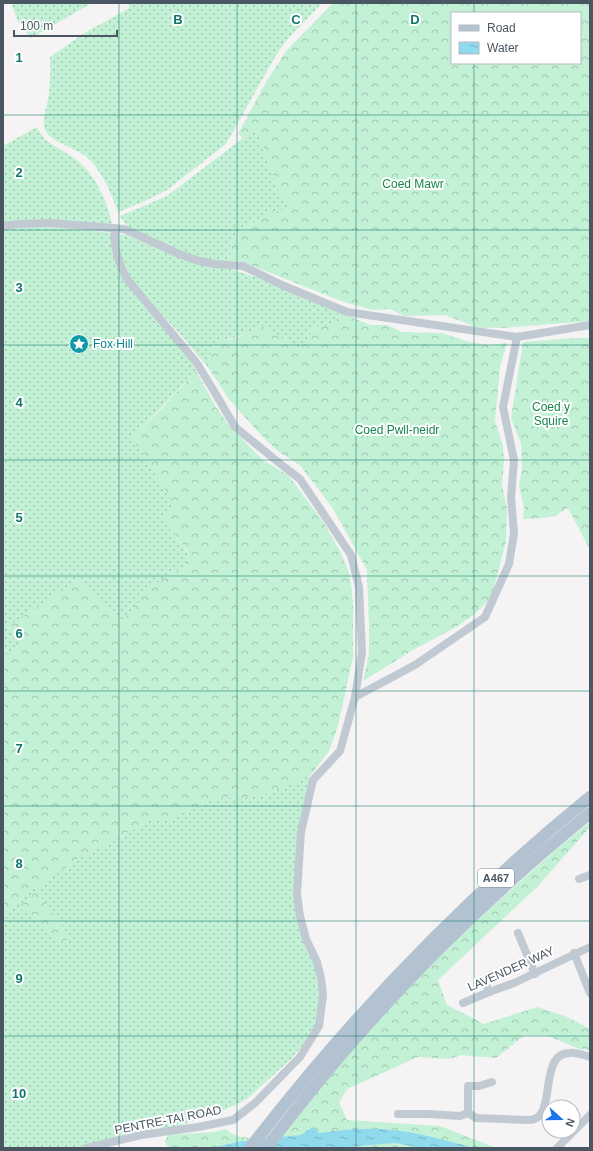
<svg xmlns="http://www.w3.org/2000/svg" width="593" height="1151" viewBox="0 0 593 1151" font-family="Helvetica,sans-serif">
	<defs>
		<pattern id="grass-dots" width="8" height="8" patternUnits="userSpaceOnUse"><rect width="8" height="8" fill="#c3f1d5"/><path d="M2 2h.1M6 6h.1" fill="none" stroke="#a0c6b0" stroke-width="1.8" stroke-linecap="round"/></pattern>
		<pattern id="forest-crowns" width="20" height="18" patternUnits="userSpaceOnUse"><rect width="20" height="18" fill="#c3f1d5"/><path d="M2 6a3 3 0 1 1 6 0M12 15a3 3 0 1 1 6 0" fill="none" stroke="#a0c6b0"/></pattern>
		<pattern id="water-ripples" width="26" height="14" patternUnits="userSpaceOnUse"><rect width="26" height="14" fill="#90daee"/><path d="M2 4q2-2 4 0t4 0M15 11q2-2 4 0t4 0" fill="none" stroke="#78b4c4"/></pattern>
	</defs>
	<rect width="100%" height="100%" fill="#f5f3f3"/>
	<g fill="url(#grass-dots)">
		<path d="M11,3H92L31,38L19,24Z"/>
		<path d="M127,3H322L286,41L275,57L226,144L167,190L145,201L118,212C111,192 101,168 84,155C74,148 50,141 45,130C41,122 48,103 49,94C50,81 51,69 50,57L86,32L130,8Z"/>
		<path d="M37,127C39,131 42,136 45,139C55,148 69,153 79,162C96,176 108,203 112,224L3,222V146Z"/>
		<path d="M257,130L278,190L286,199L288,204L286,210L271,212L247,227L232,239L230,244L231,261L217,262L181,252L131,229L124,222L120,216L167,196L243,138Z"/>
		<path d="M47,226L111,233L117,266L190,360L196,371L132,438L171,499V507L162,518L188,553L187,564L152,586L122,622L18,647L3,656V229Z"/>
		<path d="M116,234L126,235L167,253L199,264L230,269L256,277L339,312L336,322L333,326L314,327L307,341L300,348L296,347L260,325C246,334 237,340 219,340L214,345L213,349L206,365L180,334L131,280L123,267Z"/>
		<path d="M303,776H310L298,838L295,885L316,973L319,997L315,1027L303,1045L292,1058L247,1099L214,1115L171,1128H156L124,1137L75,1148H3V921L16,903L36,886L37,888L76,860L149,821L176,818L216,797L242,798L264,795Z"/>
	</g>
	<g fill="url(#forest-crowns)" fill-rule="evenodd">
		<path d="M333,3H590V321L502,328L476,327L445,315L404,316L390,309L372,310L341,301L250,265L238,261H231L230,244L232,239L247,227L271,212L286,210L288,204L286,199L278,190L257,130L243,138L238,134L266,82L286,51ZM452,13H580V63H452Z"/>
		<path d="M339,312L370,325H387L402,332L442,333L469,342L489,345L507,343L500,367L495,421L503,446L504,461L502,485L507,508L506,542L491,598L475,614L456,627L413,650L363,681L369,654V627L367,570L332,507L299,464L280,453L259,433L228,398L216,379L206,365L213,349L215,342C221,338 227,341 234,339C243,337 252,330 260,325L296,347L300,348L307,341L314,327L317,326H333L336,322Z"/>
		<path d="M574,338H590V550L568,508L555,516L543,518L523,519L524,508L519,486L522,467L521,444L511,418L523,342Z"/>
		<path d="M196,371L216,407L230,427L263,460L289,476L324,523L341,553L350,575L353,602V657L338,726L329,751L310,776H303L298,781L264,795L242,798L216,797L176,818L149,821L76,860L38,888L36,886L16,903L3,921V656L18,647L8,626L78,580L122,621L152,586L187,564L188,552L161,517L171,507V499L132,438L162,408Z"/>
		<path d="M590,822V827L538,886L438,980L447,1005L484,1024L537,1007L565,1016L590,1029V1050L580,1049L548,1036L525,1035L496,1058L461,1055L449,1059L418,1057L347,1089L339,1102L347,1120L440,1126L496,1148H266L360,1033L407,990L452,943L504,896L558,848Z"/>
		<path d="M37,891L71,939L59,941C50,935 49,931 43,924C36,917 26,912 18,908Z"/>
		<path d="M226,1129C236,1139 249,1138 263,1138L242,1141L211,1148H165L168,1147L165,1142L168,1135L214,1132Z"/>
	</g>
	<path fill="url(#water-ripples)" d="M313,1127L319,1133C343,1130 368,1127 393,1130C420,1133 448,1141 474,1148H422L395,1143L334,1148H211L242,1141L301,1135Z"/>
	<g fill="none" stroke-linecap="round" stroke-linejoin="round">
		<g stroke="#c1cad2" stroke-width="8">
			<path d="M3,226L18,224L51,223L124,229L179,254L196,260L214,264L243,266L282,285L347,312L517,337L590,325"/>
			<path d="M115,228C113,247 118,263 127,279L196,362L214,391L235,427L283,466L300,479L351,555L359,587L362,652L355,697"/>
			<path d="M579,879L590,875"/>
			<path d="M518,933L535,974"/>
			<path d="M574,953L590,993"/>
			<path d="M485,981L489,992"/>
			<path d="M463,1003L489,992L514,983L590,947"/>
			<path d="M468,1113V1086H479L492,1082"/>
			<path d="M398,1114H428L460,1116L468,1113L476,1118L528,1120C533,1120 538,1118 541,1114C552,1098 543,1054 569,1053C576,1052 583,1055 590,1057"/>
			<path d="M87,1148L141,1135L198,1127L233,1120L255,1103L300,1057L319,1026L323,995L321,978L317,962L306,939L300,916L297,894L301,832L313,780L340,751L355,697L415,665L485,617L509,564L514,533L511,498L514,460L503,407L517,337"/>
			<path d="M557,1148L590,1115"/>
		</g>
		<g stroke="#b3c2d1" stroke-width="12">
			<path d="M250,1148C350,1018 463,900 590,797"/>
			<path d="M266,1148C296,1109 327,1070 360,1033C430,953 508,880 590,813"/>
		</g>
	</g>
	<path fill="none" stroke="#0f766e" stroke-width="1" stroke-opacity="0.55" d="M119,3V1148M237,3V1148M356,3V1148M474,3V13M474,63V1148M3,115H590M3,230H590M3,345H590M3,460H590M3,576H590M3,691H590M3,806H590M3,921H590M3,1036H590"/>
	<defs>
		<symbol id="sight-disc" viewBox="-11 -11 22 22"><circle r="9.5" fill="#0f9aa8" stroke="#fff"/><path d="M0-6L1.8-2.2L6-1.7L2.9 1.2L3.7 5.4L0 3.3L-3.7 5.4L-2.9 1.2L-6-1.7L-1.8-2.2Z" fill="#fff"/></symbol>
	</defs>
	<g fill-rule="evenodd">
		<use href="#sight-disc" x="68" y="333" width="22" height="22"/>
	</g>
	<g text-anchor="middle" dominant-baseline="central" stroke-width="4" stroke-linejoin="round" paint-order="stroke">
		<rect fill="#fff" stroke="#808990" stroke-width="1" x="478" y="869" width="36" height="18" rx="3"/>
		<g font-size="11" font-weight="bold" fill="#4a5661">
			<text x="496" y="878">A467</text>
		</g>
		<g font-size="12" fill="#17864f" stroke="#fff">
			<text x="413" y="184">Coed Mawr</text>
			<text x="551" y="407">Coed y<tspan x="551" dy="14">Squire</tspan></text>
			<text x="397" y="430">Coed Pwll-neidr</text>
		</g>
		<g font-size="12" fill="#0d838f" stroke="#fff" text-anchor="start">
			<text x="93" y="344">Fox Hill</text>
		</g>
		<g font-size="12" fill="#4a5661" stroke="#fff">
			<text transform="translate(511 969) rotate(-24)">LAVENDER WAY</text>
			<text transform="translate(168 1120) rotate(-11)">PENTRE-TAI ROAD</text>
		</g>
	</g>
	<g font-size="13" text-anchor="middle" font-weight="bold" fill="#0f766e" stroke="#fff" stroke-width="4" stroke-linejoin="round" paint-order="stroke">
		<text x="178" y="24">B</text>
		<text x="296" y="24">C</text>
		<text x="415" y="24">D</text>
		<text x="19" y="62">1</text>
		<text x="19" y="177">2</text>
		<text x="19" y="292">3</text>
		<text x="19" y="407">4</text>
		<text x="19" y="522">5</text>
		<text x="19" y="638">6</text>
		<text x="19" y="753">7</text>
		<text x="19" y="868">8</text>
		<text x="19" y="983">9</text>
		<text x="19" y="1098">10</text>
	</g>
	<rect width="593" height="1151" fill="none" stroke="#4a5661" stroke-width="8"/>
	<rect x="451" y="12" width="130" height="52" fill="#ffffff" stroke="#b7bbc0"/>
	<rect x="459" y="25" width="20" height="6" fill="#b3c2d1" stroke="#b7bbc0"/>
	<text x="487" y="32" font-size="12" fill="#4a5661">Road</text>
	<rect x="459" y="42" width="20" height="12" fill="url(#water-ripples)" stroke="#b7bbc0"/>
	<text x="487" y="52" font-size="12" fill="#4a5661">Water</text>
	<g transform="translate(561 1119) rotate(111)"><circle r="19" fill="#ffffff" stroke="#b7bbc0"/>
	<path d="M0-3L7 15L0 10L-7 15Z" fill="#1a73e8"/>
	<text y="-6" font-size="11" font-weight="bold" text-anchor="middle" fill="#4a5661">N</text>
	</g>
	<path d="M14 30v6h103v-6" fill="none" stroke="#4a5661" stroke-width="2"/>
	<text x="20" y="30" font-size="12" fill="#4a5661" stroke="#ffffff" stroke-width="3" paint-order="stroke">100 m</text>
</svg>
